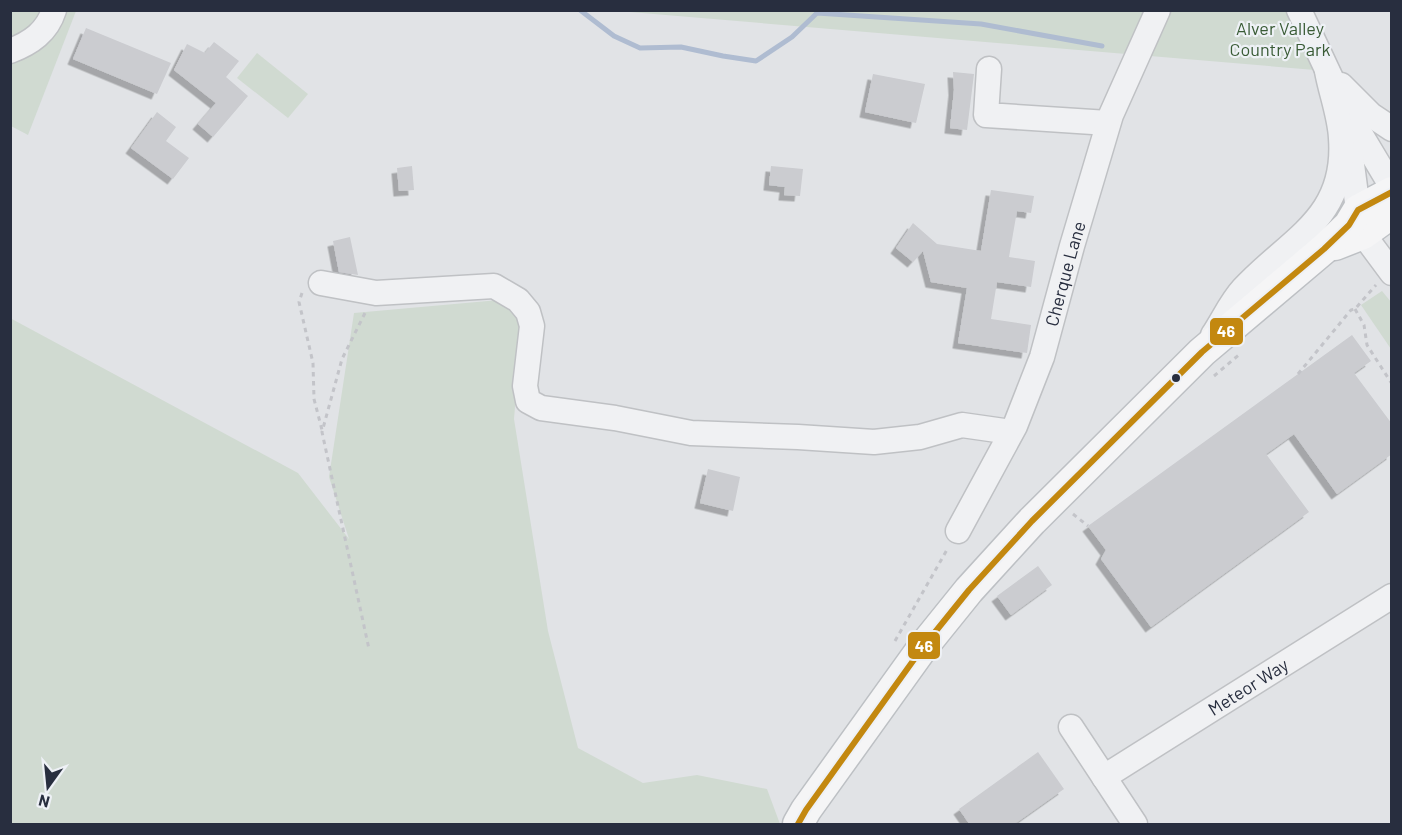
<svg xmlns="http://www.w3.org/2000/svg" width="1402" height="835" viewBox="0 0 1402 835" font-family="Barlow,sans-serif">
	<defs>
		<filter id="shadow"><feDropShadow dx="-5.5" dy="5.5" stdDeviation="0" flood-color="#0004"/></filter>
	</defs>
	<rect width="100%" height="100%" fill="#e1e3e6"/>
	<g fill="#d0dad1">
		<path d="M10,11H76L28,135L11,126Z"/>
		<path d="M618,11H1301L1327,71Z"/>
		<path d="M257,53L308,94L288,118L237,78Z"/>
		<path d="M1382,291L1391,302V349L1361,305Z"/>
		<path d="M499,300L522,321L514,419L548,631L578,748L643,783L697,775L767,789L780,824H11L10,318L298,473L349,539L329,477L354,313Z"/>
	</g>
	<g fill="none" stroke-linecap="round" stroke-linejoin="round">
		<path stroke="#afbcd1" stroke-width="5" d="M580,10L614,36L640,48L681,47L723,56L756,61L792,37L817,13L981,24L1102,46"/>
	</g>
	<g fill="#cbccd0" filter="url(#shadow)">
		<path d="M86,28L171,63L157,94L73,59Z"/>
		<path d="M214,42L239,61L226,77L248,96L213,137L198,124L216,103L174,70L187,44L205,53Z"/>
		<path d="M953,72L974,74L967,130L950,128L954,90Z"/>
		<path d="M873,74L925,84L916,123L865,112Z"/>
		<path d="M157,112L176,127L166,141L189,158L173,179L131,148Z"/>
		<path d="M412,166L414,190L399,191L397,168Z"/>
		<path d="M771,166L803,169L800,196L784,195L785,187L769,185Z"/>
		<path d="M991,190L1034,196L1031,213L1017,211L1009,257L1035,261L1031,287L997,282L991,319L1031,325L1027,353L958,343L967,288L931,282L923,251L913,262L896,248L913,223L937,244L981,251Z"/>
		<path d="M350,237L358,275L339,272L333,241Z"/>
		<path d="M1352,335L1371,361L1354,373L1392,424V454L1337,494L1294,434L1266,454L1309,512L1151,627L1101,559L1106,550L1088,526Z"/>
		<path d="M708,469L740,477L733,511L700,503Z"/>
		<path d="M1038,566L1052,585L1011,615L997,596Z"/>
		<path d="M1038,752L1064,789L1013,825H970L959,809Z"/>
	</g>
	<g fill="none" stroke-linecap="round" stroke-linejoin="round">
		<defs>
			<g id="minor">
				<path d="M1299,10L1346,110L1392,187"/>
				<path d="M10,51C31,43 47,32 54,10"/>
				<path d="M989,69L986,115L1108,123"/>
				<path d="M1341,85L1371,115L1392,129"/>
				<path d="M1350,149L1358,210L1363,234L1392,273"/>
				<path d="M321,283L376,293L494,286L518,300L528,312L532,326L525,386L528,401L541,408L615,418L691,433L798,437L874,442L920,437L962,425L1011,432"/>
				<path d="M1213,335C1223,320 1231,302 1243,289C1289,239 1347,219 1341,138C1340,116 1331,93 1327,71"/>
				<path id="s1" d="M958,531L1015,426L1042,357L1072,246L1111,115L1158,10"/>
				<path d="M1071,727L1135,824"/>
				<path id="s2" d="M1104,777L1392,596"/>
			</g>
			<g id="major">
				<path d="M1335,245L1363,234L1392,213"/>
				<path d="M798,824L806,810L923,647L969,590L1032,521L1202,352L1324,249L1349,225L1358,210L1392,192"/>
			</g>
		</defs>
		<use href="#minor" stroke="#bfc1c4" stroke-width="27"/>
		<use href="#major" stroke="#bdc0c4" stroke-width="33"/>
		<g stroke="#c3c4c9" stroke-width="3" stroke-dasharray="4.5 4.5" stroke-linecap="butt">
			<path d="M302,293L299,302L313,363L314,399L322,430"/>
			<path d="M1355,309L1364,325L1367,345L1392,384"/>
			<path d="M365,313L342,359L322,432L369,649"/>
			<path d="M1298,374L1351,310L1355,309L1376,285"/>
			<path d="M1214,376L1241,353"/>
			<path d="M1073,514L1088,526"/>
			<path d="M895,641L948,548"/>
		</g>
		<use href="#minor" stroke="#f0f1f3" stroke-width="24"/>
		<use href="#major" stroke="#f5f5f6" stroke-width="30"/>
		<defs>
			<path id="bus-1" d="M798,824L806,810L923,647L969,590L1032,521L1202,352L1324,249L1349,225L1358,210L1392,192"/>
		</defs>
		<use href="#bus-1" stroke="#eef1f6" stroke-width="10"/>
		<use href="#bus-1" stroke="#c38810" stroke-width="6"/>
	</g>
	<circle fill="#282e3f" stroke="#eef1f6" stroke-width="2" cx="1176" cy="378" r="5"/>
	<g text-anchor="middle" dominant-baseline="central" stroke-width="4.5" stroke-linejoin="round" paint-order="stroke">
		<g font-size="18" fill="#395b35" stroke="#eef1f6">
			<text x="1280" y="28">Alver Valley<tspan x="1280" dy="21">Country Park</tspan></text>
		</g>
		<g font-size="18" fill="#282e3f" stroke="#eef1f6">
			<text stroke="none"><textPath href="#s1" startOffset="280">Cherque Lane</textPath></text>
			<text stroke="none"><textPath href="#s2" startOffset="170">Meteor Way</textPath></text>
		</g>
	</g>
	<g stroke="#eef1f6" stroke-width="2">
		<rect x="1209" y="317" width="35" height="29" rx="6" fill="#c38810"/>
		<rect x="907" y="631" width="34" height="29" rx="6" fill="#c38810"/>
	</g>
	<g font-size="16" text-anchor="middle" font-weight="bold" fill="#fff">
		<text x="1226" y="337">46</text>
		<text x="924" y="652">46</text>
	</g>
	<rect width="1402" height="835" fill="none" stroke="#282e3f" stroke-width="24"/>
	<g transform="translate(48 787) rotate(195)" stroke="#eef1f6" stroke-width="4.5" paint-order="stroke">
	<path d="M0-4.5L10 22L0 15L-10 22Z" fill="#282e3f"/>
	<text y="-9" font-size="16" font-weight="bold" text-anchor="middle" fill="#282e3f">N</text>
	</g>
</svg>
